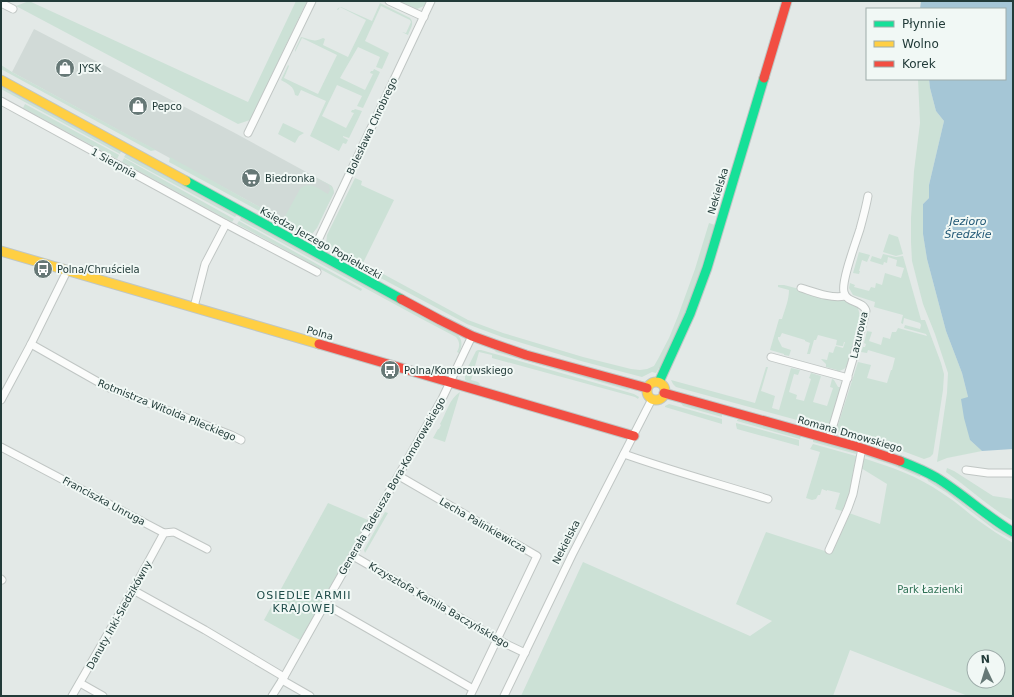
<svg xmlns="http://www.w3.org/2000/svg" width="1014" height="697" viewBox="0 0 1014 697" font-family="'DejaVu Sans',sans-serif">
	<rect width="100%" height="100%" fill="#e3e9e7"/>
	<path fill="#d1dad7" d="M34,29L233,132L332,186L334,193L313,233L311,235L12,72Z"/>
	<g fill="#cce1d6" fill-rule="evenodd">
		<path d="M29,1L248,102L296,1H307L251,118L250,120L238,124L16,6Z"/>
		<path d="M399,1H427L424,6L417,9Z"/>
		<path d="M380,3L410,18C415,23 410,29 408,35L402,32L406,33L411,22L410,20L381,6L365,41L389,53L382,69L376,67L380,57L358,47L344,71L340,78L365,90L373,74L370,73L371,71H373L374,69L380,72L363,108L357,106L362,96L337,85L322,116L346,128L354,113L351,112L352,110H354L355,109L362,111L349,138L343,136V137L348,140L346,144L343,143L339,151L310,136L326,101L301,90L298,96L295,95C294,86 288,84 281,80L288,65L289,66L284,78L318,94L337,55L302,38L295,52V50L301,37C310,39 314,43 323,38L325,39L323,45L348,57L366,20L340,7L338,10H337L338,8L341,7L372,21Z"/>
		<path d="M1,65L12,72L156,150L151,151L1,69Z"/>
		<path d="M918,79H929L930,88L936,111L944,121L929,185V198L923,204V234L927,259L946,331L962,373L968,397L970,440L982,451L947,458L937,462L947,393L948,373L935,334L923,304L912,261L911,242V218L914,171L920,123Z"/>
		<path d="M1,86L121,151L120,154L1,89Z"/>
		<path d="M25,104L119,155L117,159L23,108Z"/>
		<path d="M283,123L304,133L299,136L295,143L278,134Z"/>
		<path d="M126,154L237,215L235,217L124,157Z"/>
		<path d="M170,157L283,220L300,189C309,180 319,189 328,194L330,190L329,185L297,168L330,185L333,188L334,192L317,228L311,235L307,237L169,162Z"/>
		<path d="M124,158L234,219L232,222L122,162Z"/>
		<path d="M355,178L362,181L361,185L394,200L363,263L468,320L503,333L583,357L631,369L640,370L647,369L654,366L658,359L669,338L678,316L695,269L709,223L715,225L693,294L685,315L662,369L659,368L656,373L652,372L642,377L581,361L502,337L467,324L360,267L327,247L326,244L327,235Z"/>
		<path d="M241,217L458,335C463,341 462,346 459,353L457,352C460,346 460,342 456,337L420,318L240,220Z"/>
		<path d="M239,221L362,289L361,291L237,224Z"/>
		<path d="M889,234L898,237L903,254L896,256L883,252Z"/>
		<path d="M859,252L870,255L867,262L862,260L859,271H860L859,274L853,273Z"/>
		<path d="M883,254L896,257L903,256L921,320H925L941,363L944,374L943,390L933,454L930,457L924,459L884,444L836,431L858,362L871,365L867,378L887,383L891,370H892L895,358L868,350L867,353L861,352L863,347H865L866,344L864,343L867,331L872,332L869,341L881,345L883,337L890,339L892,332H896L898,328L927,336L926,334L904,328L905,325L920,329L921,325L920,323L904,318L903,324L901,323L903,315L874,307L875,302L853,295L849,288L850,283L855,285L854,287L869,291L871,287L875,288L876,283L882,285L885,273L901,278L904,268L896,266L897,260L888,257L887,263L884,262L883,265L870,261L872,256L881,259Z"/>
		<path d="M778,285H784L849,302L858,308L860,316L847,366L844,369L837,372V370L826,367V364L821,359H822L827,360L829,352L833,353L835,347L836,346L843,348L845,342H844L843,346H841L836,345L837,340L818,335L816,340H814L810,354H807L810,343L805,341V340L782,333L780,337H778V339L782,347L791,350L789,356L784,355V354L770,350L779,319H782C785,309 789,300 789,290L778,287Z"/>
		<path d="M478,350H481L634,394L639,397L638,399L635,397L492,358V355L479,352L471,380L478,382L480,384L479,386L465,380V373L476,351Z"/>
		<path d="M494,350L630,389L628,390L496,352Z"/>
		<path d="M766,367H768L761,391L775,396L772,408L779,410L791,368L800,370L798,375L794,374L789,392L797,395L796,399L804,401L811,379L809,378L811,373L821,376L813,402L827,406L833,388L830,387L832,379L834,380L838,387H840L841,389L830,429L676,387L673,384L671,380L755,403Z"/>
		<path d="M460,392L445,442L433,438L438,429H439L441,425L440,424C446,414 449,399 460,392Z"/>
		<path d="M681,403L722,414V417L683,406Z"/>
		<path d="M669,404L722,419V424L665,407V406Z"/>
		<path d="M739,419L801,436L800,439L737,421V420Z"/>
		<path d="M736,423L799,440V446L737,429L736,425Z"/>
		<path d="M813,440L856,451V454L813,442Z"/>
		<path d="M813,444L856,456L850,493L842,511L835,509L840,493L827,490V491L822,489L820,495H818L816,499L812,500L806,498L820,452L810,449Z"/>
		<path d="M867,455L904,467L921,475L920,477L892,465L865,456Z"/>
		<path d="M863,458C891,467 918,476 942,493C955,501 967,512 979,521C990,529 1001,536 1013,543V696H968L850,650L833,696H521L583,562L750,636L772,621L736,604L766,532L831,553L849,513L880,524L887,484L861,468ZM974,657H998V681H974Z"/>
		<path d="M947,468L954,471L993,496L1013,499V521C989,507 969,488 946,472Z"/>
		<path d="M927,478C957,496 982,521 1013,538V540L995,530L947,493L928,481Z"/>
		<path d="M328,503L368,520L300,640L264,620Z"/>
		<path d="M385,512L388,513L365,553L364,550Z"/>
	</g>
	<path fill="#a5c6d6" d="M921,1H1013V449L982,451L970,440L964,418L961,399L968,397L962,373L946,331L927,259L923,234V204L929,198V185L944,121L936,111L930,88L929,79H1005V9H920Z"/>
	<g fill="none" stroke-linecap="round" stroke-linejoin="round">
		<defs>
			<g id="street">
				<path d="M389,1L424,17"/>
				<path d="M1,3L13,9"/>
				<path d="M1,101L226,224L317,272"/>
				<path d="M248,133L312,1"/>
				<path d="M313,251L431,1"/>
				<path d="M801,288C814,292 831,299 845,296"/>
				<path d="M194,307L205,264L226,224"/>
				<path d="M31,344L107,387L231,435L241,440"/>
				<path d="M771,357L848,378"/>
				<path d="M1,400L31,344L67,271"/>
				<path d="M829,439L858,342L866,311C863,300 847,304 844,292C841,281 856,242 860,229C863,218 866,207 868,196"/>
				<path d="M1,447L164,533L174,532L207,549"/>
				<path d="M624,454C672,471 720,484 768,499"/>
				<path d="M966,470L988,473H1013"/>
				<path d="M399,476L537,556L470,696"/>
				<path d="M829,550L848,508L853,494L862,448"/>
				<path d="M353,556L506,644L525,653"/>
				<path d="M1,579L2,580"/>
				<path d="M133,590L205,630L284,677"/>
				<path d="M325,604L473,689"/>
				<path d="M282,680L310,696"/>
				<path d="M80,683L103,696"/>
				<path d="M72,696L133,590L164,533"/>
				<path d="M272,696L284,677L325,604L442,399L472,336"/>
				<path d="M504,696L572,555L652,399"/>
			</g>
			<g id="fast">
				<path d="M186,181L401,299"/>
				<path d="M659,382L690,314L707,268L764,78"/>
				<path d="M900,461C913,466 925,471 937,478C963,494 986,516 1013,532"/>
			</g>
			<g id="slow">
				<path d="M1,80L186,181"/>
				<path d="M1,251L319,344"/>
				<circle cx="656" cy="391" r="9"/>
			</g>
			<g id="jam">
				<path d="M764,78L787,1"/>
				<path d="M401,299L440,320L472,336L494,344L526,355L647,388"/>
				<path d="M319,344L634,436"/>
				<path d="M664,393L858,447L900,461"/>
			</g>
		</defs>
		<use href="#street" stroke="#c0c6c4" stroke-width="9"/>
		<use href="#fast" stroke="#bfc6c4" stroke-width="11"/>
		<use href="#slow" stroke="#bfc6c4" stroke-width="11"/>
		<use href="#jam" stroke="#bfc6c4" stroke-width="11"/>
		<use href="#street" stroke="#fbfcfb" stroke-width="7"/>
		<use href="#fast" stroke="#16e098" stroke-width="9"/>
		<use href="#slow" stroke="#ffcf43" stroke-width="9"/>
		<use href="#jam" stroke="#f24e42" stroke-width="9"/>
	</g>
	<defs>
		<symbol id="shop-disc" viewBox="-11 -11 22 22"><circle r="9.5" fill="#667876" stroke="#f1f8f5"/><path d="M-5-2.5h2.3a2.7 3.5 0 0 1 5.4 0H5L5.5 6h-11ZM-1.5-2.5h3a1.5 2.3 0 0 0-3 0Z" fill="#fff"/></symbol>
		<symbol id="supermarket-disc" viewBox="-11 -11 22 22"><circle r="9.5" fill="#667876" stroke="#f1f8f5"/><path d="M-6-5.5h2.5l.6 2H6L4.5 2H-2.5L-4.4-4H-6ZM-1.5 3.2a1.3 1.3 0 1 0 .1 0ZM3 3.2a1.3 1.3 0 1 0 .1 0Z" fill="#fff"/></symbol>
		<symbol id="bus-disc" viewBox="-11 -11 22 22"><circle r="9.5" fill="#667876" stroke="#f1f8f5"/><path d="M-5-6H5V4H4V6H2V4H-2V6H-4V4H-5ZM-3.5-4V0h7V-4ZM-3.5 1.2v1.5H-2V1.2ZM2 1.2v1.5H3.5V1.2Z" fill="#fff"/></symbol>
	</defs>
	<g fill-rule="evenodd">
		<use href="#shop-disc" x="54" y="57" width="22" height="22"/>
		<use href="#shop-disc" x="127" y="95" width="22" height="22"/>
		<use href="#supermarket-disc" x="240" y="167" width="22" height="22"/>
		<use href="#bus-disc" x="32" y="258" width="22" height="22"/>
		<use href="#bus-disc" x="379" y="359" width="22" height="22"/>
	</g>
	<g text-anchor="middle" dominant-baseline="central" stroke-width="4" stroke-linejoin="round" paint-order="stroke">
		<g font-size="10" fill="#223b39" stroke="#f1f8f5" text-anchor="start">
			<text x="79" y="68">JYSK</text>
			<text x="152" y="106">Pepco</text>
			<text x="265" y="178">Biedronka</text>
			<text x="57" y="269">Polna/Chruściela</text>
			<text x="404" y="370">Polna/Komorowskiego</text>
		</g>
		<g font-size="10" fill="#223b39" stroke="#f1f8f5">
			<text transform="translate(372 126) rotate(-65)">Bolesława Chrobrego</text>
			<text transform="translate(114 163) rotate(29)">1 Sierpnia</text>
			<text transform="translate(718 191) rotate(-73)">Nekielska</text>
			<text transform="translate(321 243) rotate(29)">Księdza Jerzego Popiełuszki</text>
			<text transform="translate(320 333) rotate(16)">Polna</text>
			<text transform="translate(859 335) rotate(-77)">Lazurowa</text>
			<text transform="translate(167 410) rotate(22)">Rotmistrza Witolda Pileckiego</text>
			<text transform="translate(850 434) rotate(16)">Romana Dmowskiego</text>
			<text transform="translate(392 486) rotate(-60)">Generała Tadeusza Bora-Komorowskiego</text>
			<text transform="translate(104 501) rotate(28)">Franciszka Unruga</text>
			<text transform="translate(483 525) rotate(30)">Lecha Palinkiewicza</text>
			<text transform="translate(566 542) rotate(-63)">Nekielska</text>
			<text transform="translate(439 605) rotate(30)">Krzysztofa Kamila Baczyńskiego</text>
			<text transform="translate(119 615) rotate(-61)">Danuty Inki-Siedzikówny</text>
		</g>
		<g font-size="10" fill="#2e7054" stroke="#f1f8f5">
			<text x="930" y="589">Park Łazienki</text>
		</g>
		<g font-size="11" font-style="italic" fill="#1e5674" stroke="#f1f8f5">
			<text x="968" y="221">Jezioro<tspan x="968" dy="13">Średzkie</tspan></text>
		</g>
		<g font-size="11" letter-spacing="1" fill="#1f4c49" stroke="#f1f8f5">
			<text x="304" y="595">OSIEDLE ARMII<tspan x="304" dy="13">KRAJOWEJ</tspan></text>
		</g>
	</g>
	<rect width="1014" height="697" fill="none" stroke="#223b39" stroke-width="4"/>
	<rect x="866" y="8" width="140" height="72" fill="#f1f8f5" stroke="#9eacaa"/>
	<rect x="874" y="21" width="20" height="6" fill="#16e098" stroke="#9eacaa"/>
	<text x="902" y="28" font-size="12" fill="#223b39">Płynnie</text>
	<rect x="874" y="41" width="20" height="6" fill="#ffcf43" stroke="#9eacaa"/>
	<text x="902" y="48" font-size="12" fill="#223b39">Wolno</text>
	<rect x="874" y="61" width="20" height="6" fill="#f24e42" stroke="#9eacaa"/>
	<text x="902" y="68" font-size="12" fill="#223b39">Korek</text>
	<g transform="translate(986 669) rotate(356)"><circle r="19" fill="#f1f8f5" stroke="#9eacaa"/>
	<path d="M0-3L7 15L0 10L-7 15Z" fill="#667876"/>
	<text y="-6" font-size="11" font-weight="bold" text-anchor="middle" fill="#223b39">N</text>
	</g>
</svg>
